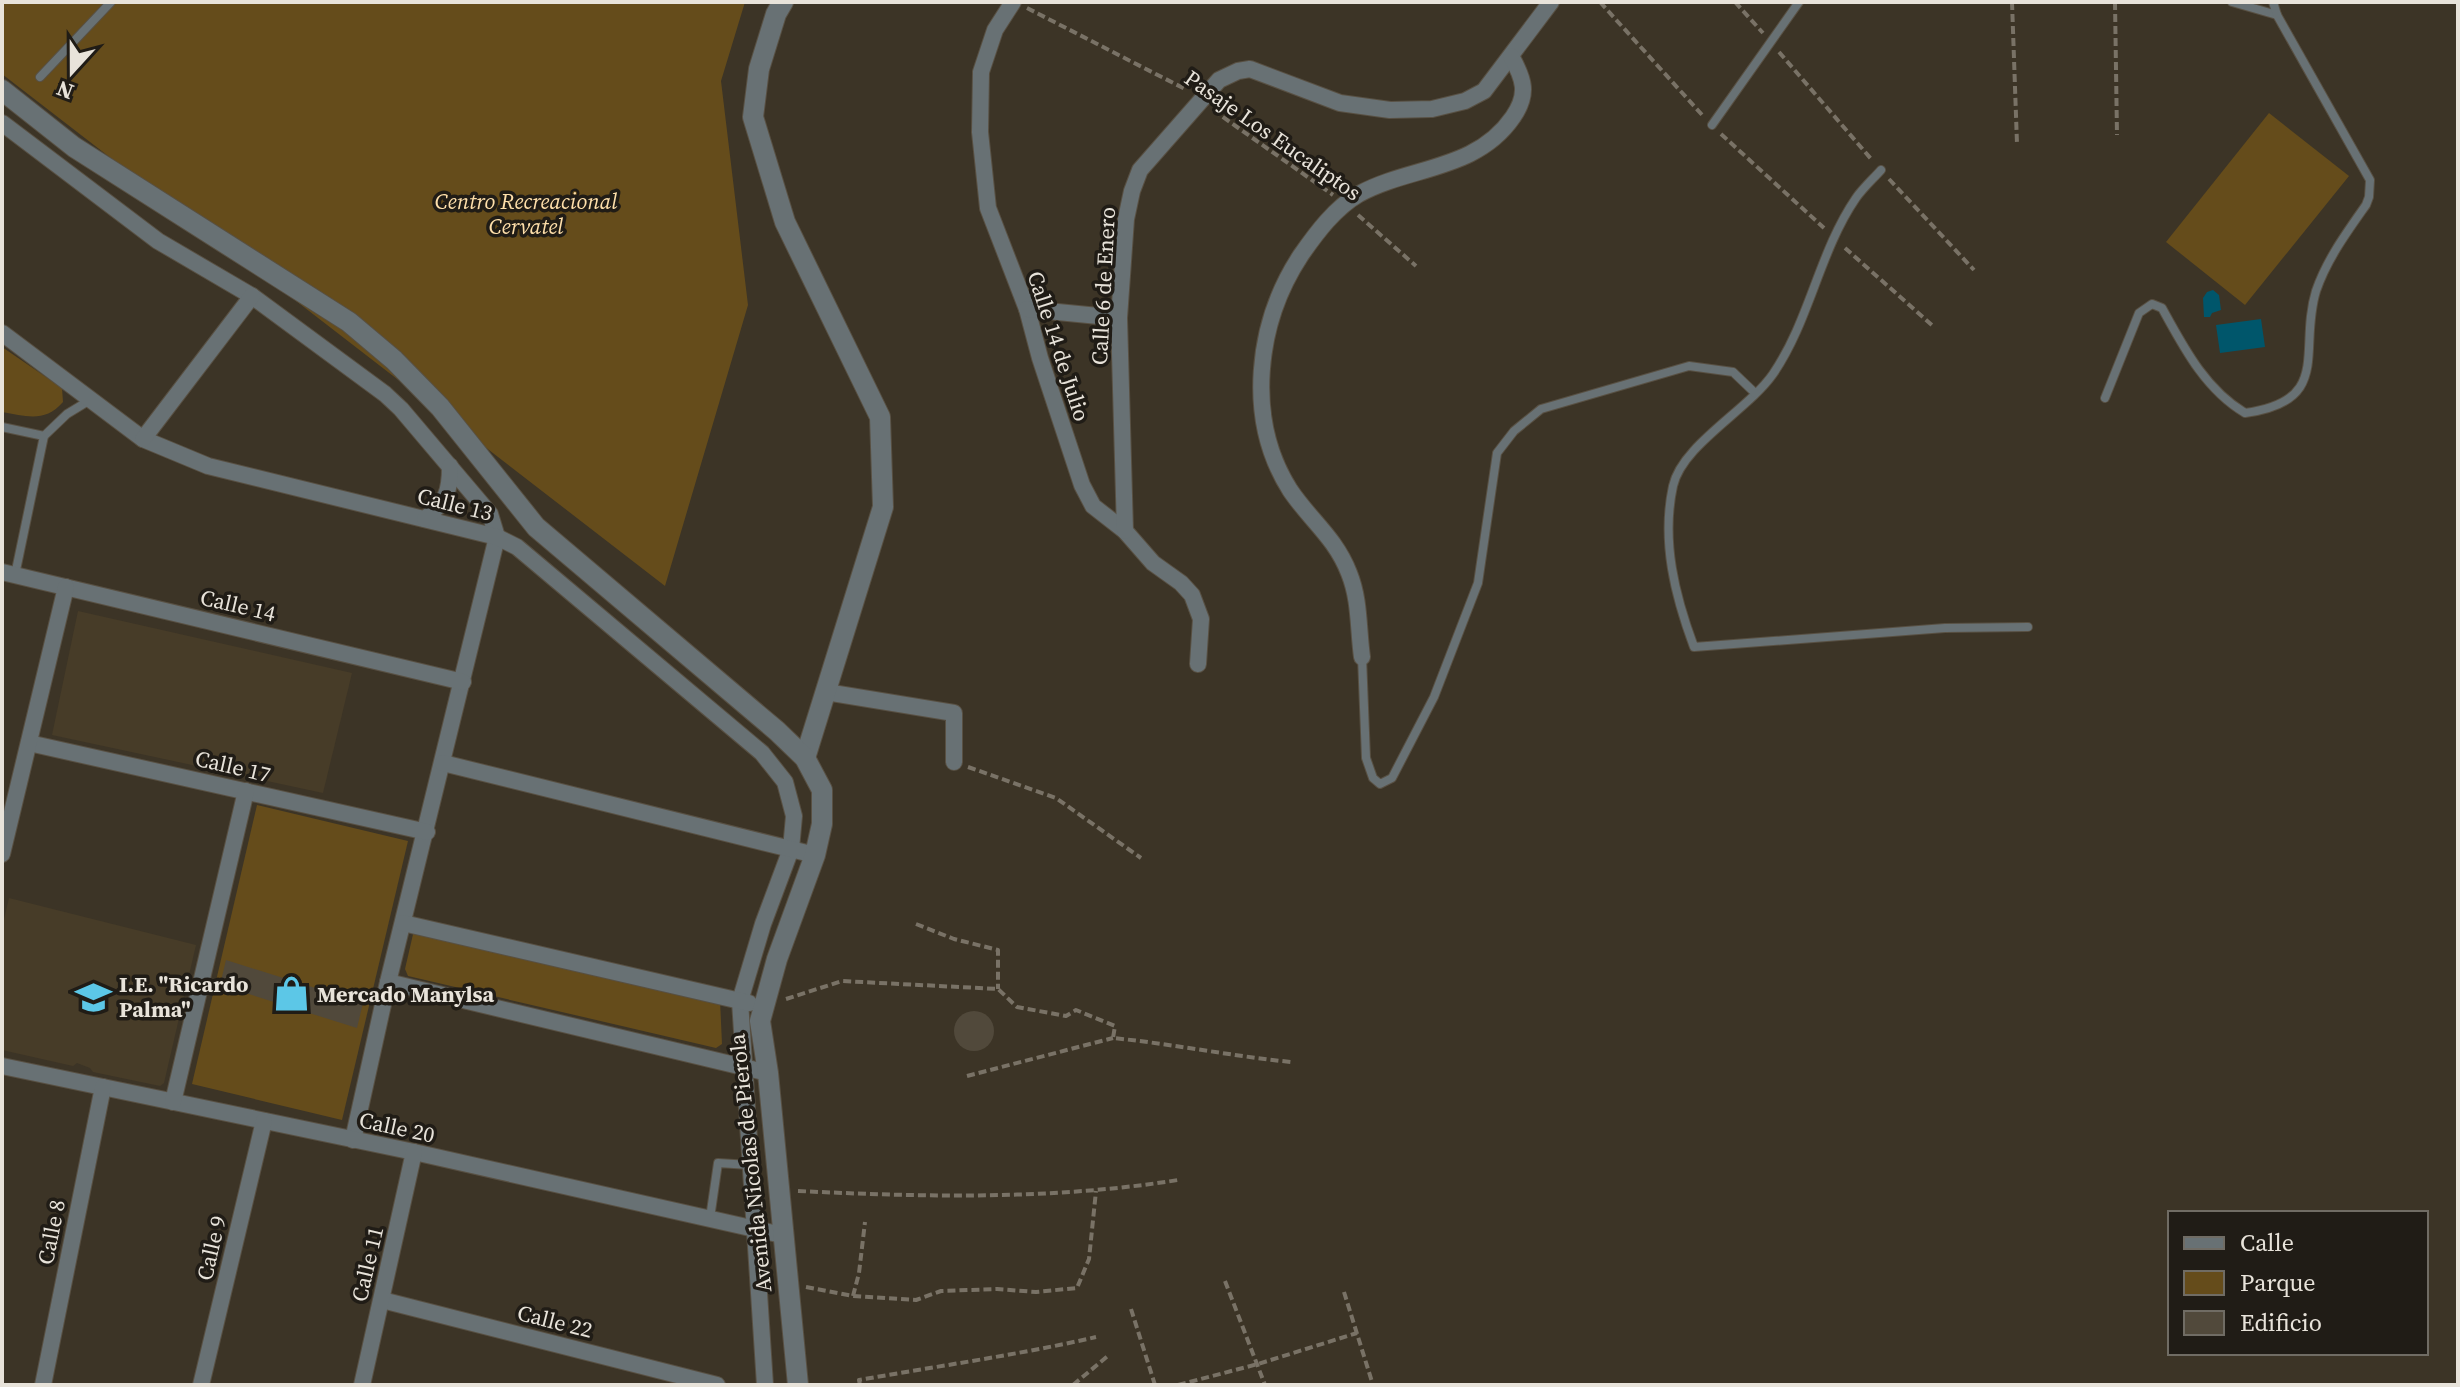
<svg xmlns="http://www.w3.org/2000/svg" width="2460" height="1387" viewBox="0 0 2460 1387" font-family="'Source Serif 4',serif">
	<rect width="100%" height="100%" fill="#3c3426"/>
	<g fill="#473c28">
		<path d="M78,611L352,673L323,793L52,735Z"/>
		<path d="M9,898L196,945L164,1083L160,1086L93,1072L90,1068L77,1063L73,1066L2,1050V928Z"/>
	</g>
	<g fill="#654c1b">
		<path d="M2,2H745L721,81L748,305L665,586L2,74Z"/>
		<path d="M2269,113L2349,176L2245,305L2166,242Z"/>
		<path d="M2,347L62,388L63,402C45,423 26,416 2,412Z"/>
		<path d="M257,805L408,841L342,1120L192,1084Z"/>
		<path d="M414,930L720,1000L722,1044L716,1048L408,976L405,969Z"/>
	</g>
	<g fill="#00566b">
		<path d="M2213,290L2219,295L2221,310L2212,313L2210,317H2204L2203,298L2207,292Z"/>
		<path d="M2261,319L2265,347L2220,353L2216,325Z"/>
	</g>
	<g fill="#51493b">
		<path d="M226,960L363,1003L357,1028L220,985Z"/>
		<circle cx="974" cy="1031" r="20"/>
	</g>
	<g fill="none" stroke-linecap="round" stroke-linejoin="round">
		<defs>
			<g id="service">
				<path d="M2232,2L2277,15"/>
				<path d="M40,77L111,2"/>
				<path d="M1712,125L1799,2"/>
				<path d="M1881,170C1873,179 1863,188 1856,198C1819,252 1810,320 1773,374C1748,410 1682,445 1673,486C1661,541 1675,596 1694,647L1945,628L2028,627"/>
				<path d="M2105,398L2139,313L2152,304L2162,308C2184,348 2205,389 2245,413C2333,401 2298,350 2316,291C2327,259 2347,232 2366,205L2369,197L2370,180L2277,15L2273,2"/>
				<path d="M2,427L44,436"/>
				<path d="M15,575L44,436L67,414L90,400"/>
				<path d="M1362,657L1366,758L1373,778L1380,784L1392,778L1434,697L1478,583L1497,453L1514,431L1541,409L1689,366L1733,372L1755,393"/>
				<path d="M710,1218L718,1163L750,1165"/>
			</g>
			<g id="minor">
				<path d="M1013,2L995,30L981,72L980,132L988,208L1027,309L1040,358L1082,485L1093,506L1125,531L1153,563L1181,583L1192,595L1201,619L1198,664"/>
				<path d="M2,123L158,241L252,296L385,394L401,409L490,514L497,537L388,982L353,1140"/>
				<path d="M1027,309L1119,318"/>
				<path d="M2,333L143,439L208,466L497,537L517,547L762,753L785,782L794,816L791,849L763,924L740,1001L765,1385"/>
				<path d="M143,439L252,296"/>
				<path d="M425,519C446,501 450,494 450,466"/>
				<path d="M1125,531L1119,318L1126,219L1132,191L1140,170L1219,80L1238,71L1250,69L1340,103L1390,110L1432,109L1465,101L1484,91L1551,2"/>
				<path d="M2,572L463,682"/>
				<path d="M1362,657C1358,628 1360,600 1349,573C1335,537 1310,520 1290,490C1245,419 1256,323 1301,255C1317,232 1335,208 1359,194C1410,166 1476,171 1513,117C1529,94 1524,79 1511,56"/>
				<path d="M826,692L954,713V762"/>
				<path d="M29,743L427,832"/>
				<path d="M443,763L815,855"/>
				<path d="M2,854L66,587"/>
				<path d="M403,923L749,1003"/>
				<path d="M388,982L768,1073"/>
				<path d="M2,1066L414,1152L782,1235"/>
				<path d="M173,1102L246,791"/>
				<path d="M382,1300L717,1385"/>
				<path d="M43,1385L103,1087"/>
				<path d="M201,1385L264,1121"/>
				<path d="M362,1385L414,1152"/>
			</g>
			<g id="tertiary">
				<path d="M783,2L776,14L759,69L753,117L785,222L880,417L883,507L805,758"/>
				<path d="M2,90L74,147L349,322L394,360L440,407L536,527L777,731L805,758L822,790V824L815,855L777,959L760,1021L768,1073L798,1385"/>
			</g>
		</defs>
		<use href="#service" stroke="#585043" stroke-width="10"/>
		<use href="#minor" stroke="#585043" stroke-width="18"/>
		<use href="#tertiary" stroke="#585043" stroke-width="22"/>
		<g stroke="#797266" stroke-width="4" stroke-dasharray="8 4" stroke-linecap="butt">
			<path d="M1600,2L1704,117"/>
			<path d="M1735,2L1763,33"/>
			<path d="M2012,2L2017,144"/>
			<path d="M2115,2L2117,135"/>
			<path d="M1027,8L1187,90"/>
			<path d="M1779,52L1872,160"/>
			<path d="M1213,110L1333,195"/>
			<path d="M1721,134L1824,228"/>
			<path d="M1889,179L1974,270"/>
			<path d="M1358,215L1416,266"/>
			<path d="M1845,248L1933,326"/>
			<path d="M968,767L1056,798L1141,858"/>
			<path d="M916,924L954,939L998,950V989"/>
			<path d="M786,999L842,981L998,989L1017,1007L1066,1016L1076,1010L1115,1026L1113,1038C1173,1044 1231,1056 1291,1062"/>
			<path d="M967,1076L1113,1038"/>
			<path d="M798,1191C925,1197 1052,1200 1178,1180"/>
			<path d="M1225,1281L1265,1385"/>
			<path d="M806,1287L853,1296L916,1300L941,1291L997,1289L1036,1292L1077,1288L1089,1259L1096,1191"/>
			<path d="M1344,1292L1373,1385"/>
			<path d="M853,1296L859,1273L865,1222"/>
			<path d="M1131,1309L1155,1385"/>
			<path d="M860,1385L859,1380C938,1366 1018,1355 1096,1337"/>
			<path d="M1073,1385L1109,1355"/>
			<path d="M1178,1385L1258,1364L1357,1333"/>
		</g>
		<use href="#service" stroke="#687174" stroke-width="8"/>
		<use href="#minor" stroke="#687174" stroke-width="16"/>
		<use href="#tertiary" stroke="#687174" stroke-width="20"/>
	</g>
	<defs>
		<symbol id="shop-bare" viewBox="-9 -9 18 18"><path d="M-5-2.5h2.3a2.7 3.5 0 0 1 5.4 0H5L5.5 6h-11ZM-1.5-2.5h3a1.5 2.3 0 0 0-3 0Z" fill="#5cc7e7" stroke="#201c16" stroke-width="2.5" paint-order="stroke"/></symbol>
		<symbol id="school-bare" viewBox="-9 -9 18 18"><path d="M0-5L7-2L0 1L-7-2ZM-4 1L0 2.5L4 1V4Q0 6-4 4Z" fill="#5cc7e7" stroke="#201c16" stroke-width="2.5" paint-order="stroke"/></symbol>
	</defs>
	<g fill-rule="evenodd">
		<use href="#shop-bare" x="266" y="968" width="51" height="51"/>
		<use href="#school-bare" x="68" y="972" width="51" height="51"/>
	</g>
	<g text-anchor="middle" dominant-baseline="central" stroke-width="7" stroke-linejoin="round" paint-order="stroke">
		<g font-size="22" fill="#e8e3da" stroke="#201c16">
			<text transform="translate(1273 135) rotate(35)">Pasaje Los Eucaliptos</text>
			<text transform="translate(1103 286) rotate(-87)">Calle 6 de Enero</text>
			<text transform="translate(1059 346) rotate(72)">Calle 14 de Julio</text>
			<text transform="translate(455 504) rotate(14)">Calle 13</text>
			<text transform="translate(238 605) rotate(13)">Calle 14</text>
			<text transform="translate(233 766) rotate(13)">Calle 17</text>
			<text transform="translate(397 1127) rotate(12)">Calle 20</text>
			<text transform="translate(750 1163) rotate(-96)">Avenida Nicolas de Pierola</text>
			<text transform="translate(51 1232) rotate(-79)">Calle 8</text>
			<text transform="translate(211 1248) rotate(-77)">Calle 9</text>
			<text transform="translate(367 1264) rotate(-77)">Calle 11</text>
			<text transform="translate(555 1321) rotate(14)">Calle 22</text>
		</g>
		<g font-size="22" font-style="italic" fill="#fedfaa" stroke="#201c16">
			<text x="526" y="201">Centro Recreacional<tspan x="526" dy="25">Cervatel</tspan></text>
		</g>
		<g font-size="22" font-weight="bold" fill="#e8e3da" stroke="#201c16" text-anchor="start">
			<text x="119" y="984">I.E. "Ricardo<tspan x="119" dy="25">Palma"</tspan></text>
			<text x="317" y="994">Mercado Manylsa</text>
		</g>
	</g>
	<rect width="2460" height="1387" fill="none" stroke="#e8e3da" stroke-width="8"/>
	<rect x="2168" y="1211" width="260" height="144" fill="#201c16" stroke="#706c64" stroke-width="2"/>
	<rect x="2184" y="1237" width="40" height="12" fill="#687174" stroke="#706c64" stroke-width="2"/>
	<text x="2240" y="1251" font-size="24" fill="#e8e3da">Calle</text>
	<rect x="2184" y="1271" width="40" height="24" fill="#654c1b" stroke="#706c64" stroke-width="2"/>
	<text x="2240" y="1291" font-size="24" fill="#e8e3da">Parque</text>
	<rect x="2184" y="1311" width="40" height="24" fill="#51493b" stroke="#706c64" stroke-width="2"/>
	<text x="2240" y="1331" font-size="24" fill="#e8e3da">Edificio</text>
	<g transform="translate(72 72) rotate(201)" stroke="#201c16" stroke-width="6" paint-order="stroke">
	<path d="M0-6L14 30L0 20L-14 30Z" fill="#e8e3da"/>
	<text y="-12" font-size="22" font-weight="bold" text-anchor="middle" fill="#e8e3da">N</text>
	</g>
</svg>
